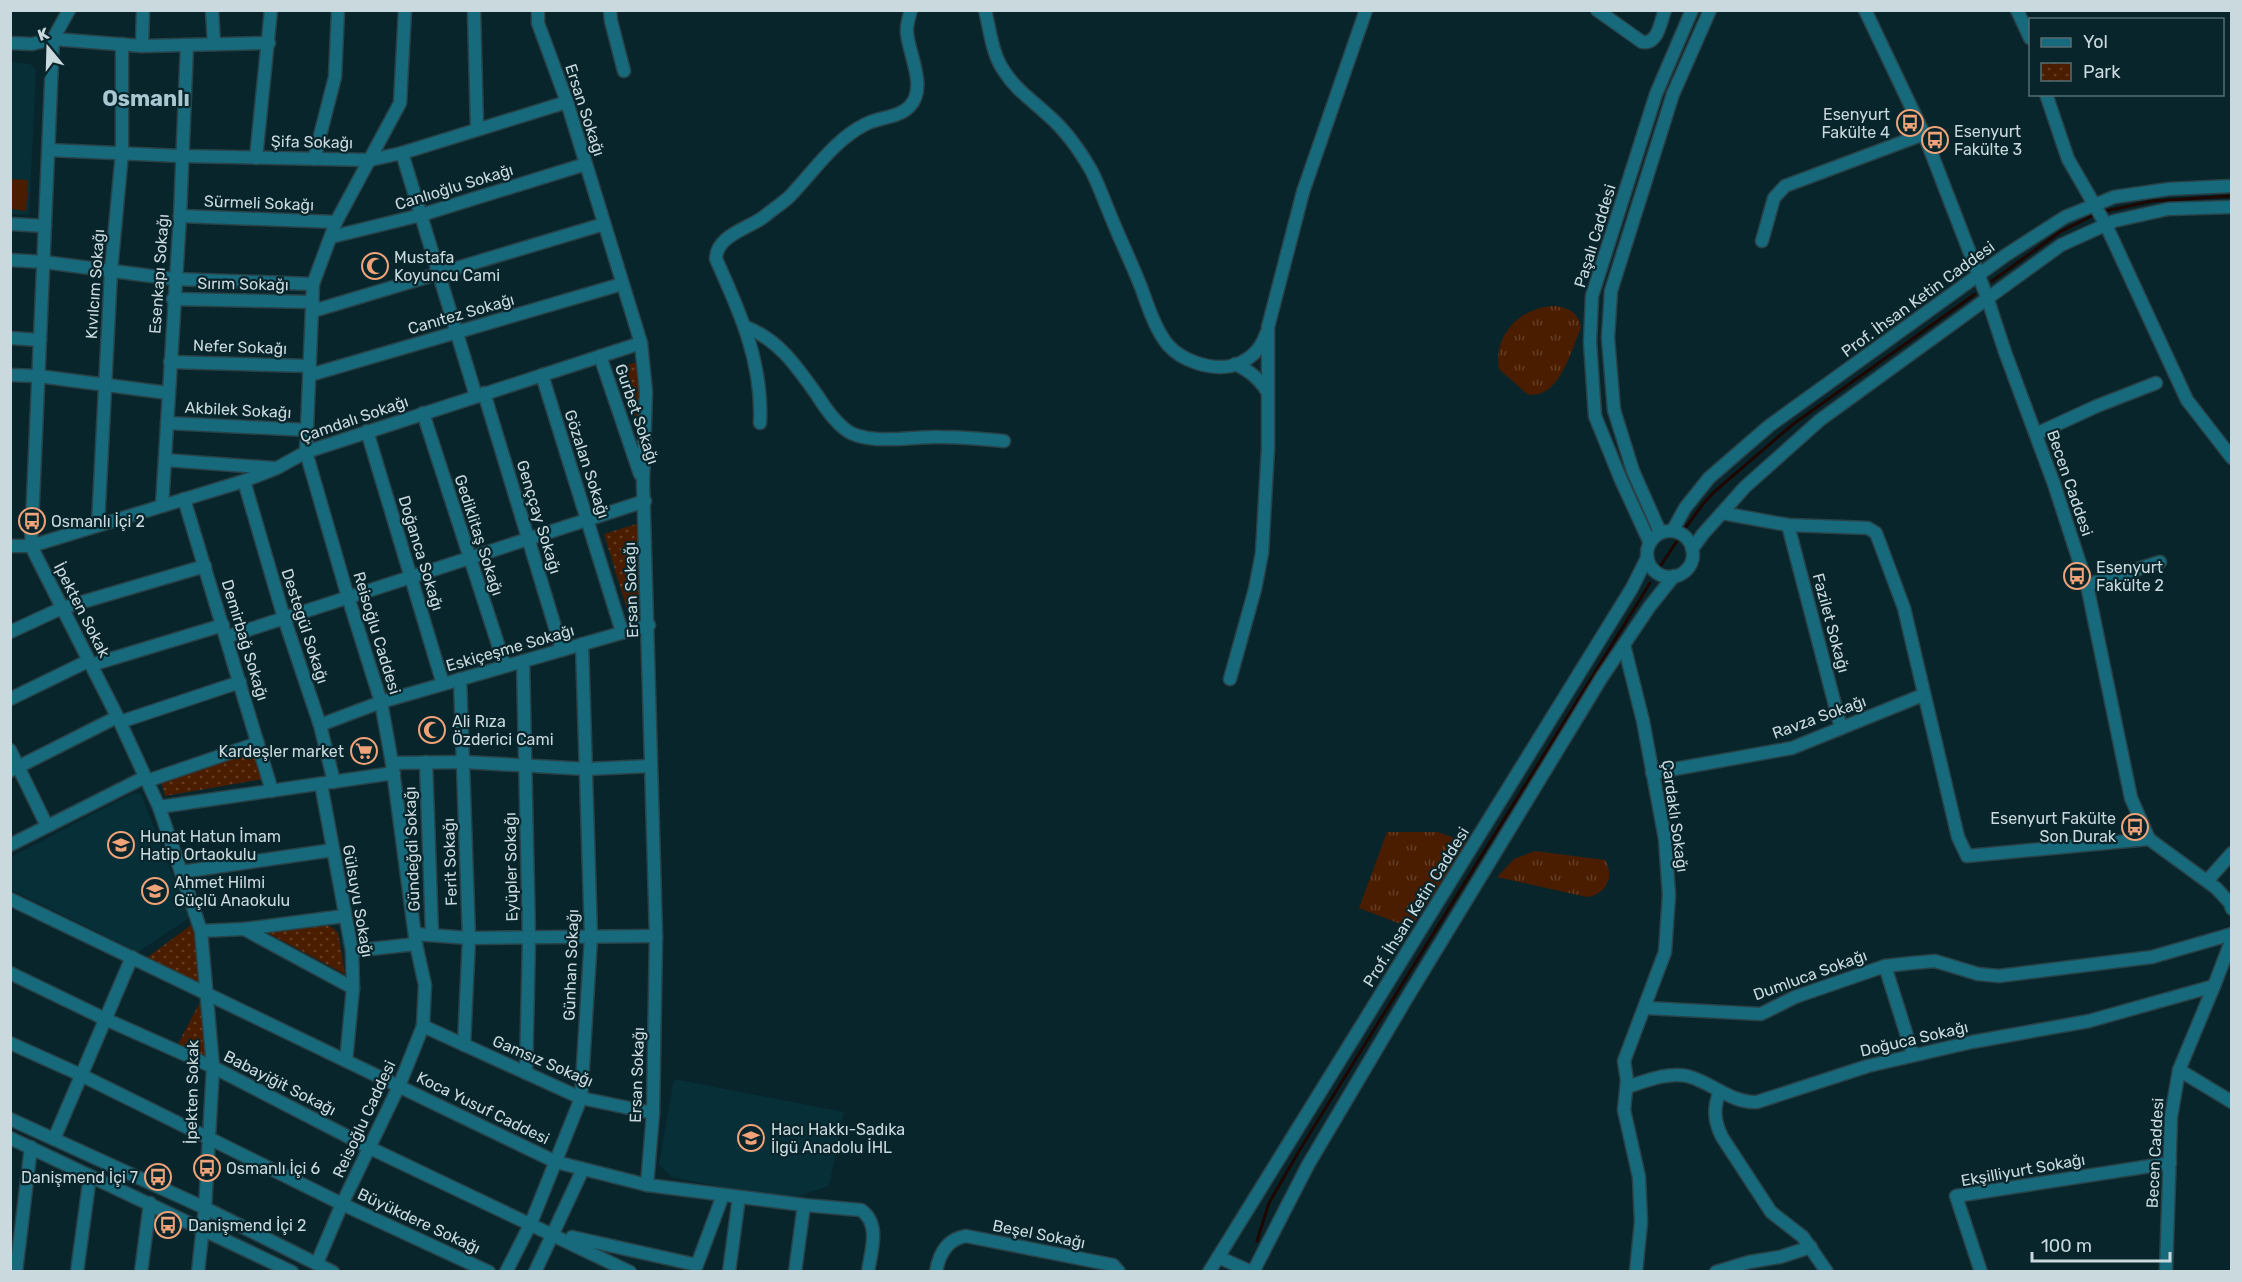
<svg xmlns="http://www.w3.org/2000/svg" width="2242" height="1282" viewBox="0 0 2242 1282" font-family="Rubik,sans-serif">
	<defs>
		<pattern id="grass-tufts" width="24" height="20" patternUnits="userSpaceOnUse" patternTransform="scale(1.5)"><rect width="24" height="20" fill="#4b1d00"/><path d="M3 7l-1-3M5 7V3M7 7l1-3M15 17l-1-3M17 17v-4M19 17l1-3" fill="none" stroke="#643d25"/></pattern>
		<pattern id="park-dots" width="8" height="8" patternUnits="userSpaceOnUse" patternTransform="scale(1.5)"><rect width="8" height="8" fill="#4b1d00"/><path d="M2 2h.1M6 6h.1" fill="none" stroke="#643d25" stroke-width="1.8" stroke-linecap="round"/></pattern>
	</defs>
	<rect width="100%" height="100%" fill="#09252c"/>
	<g fill="#072f38">
		<path d="M10,62L30,64L36,70L29,215L11,214Z"/>
		<path d="M133,793L141,794L189,918L138,952L10,889L11,857Z"/>
		<path d="M674,1079L844,1112L829,1186L786,1200L672,1177L659,1164Z"/>
	</g>
	<g fill="url(#grass-tufts)">
		<path d="M1556,306C1570,309 1579,313 1581,328C1571,350 1559,401 1527,394L1499,369C1493,334 1522,306 1556,306Z"/>
		<path d="M1387,832H1438L1467,843L1411,928L1359,908Z"/>
		<path d="M1535,851L1605,860C1615,876 1606,895 1587,897L1497,877L1514,859Z"/>
	</g>
	<g fill="url(#park-dots)">
		<path d="M638,362L647,453L618,367Z"/>
		<path d="M643,522V618L632,626L604,534Z"/>
		<path d="M255,751L263,779L165,796L161,781Z"/>
		<path d="M194,923L204,988L145,959Z"/>
		<path d="M321,924L332,927L338,933L345,974L266,932Z"/>
		<path d="M200,1002L203,1006L208,1059L176,1048Z"/>
	</g>
	<path fill="#4b1d00" d="M11,179L28,180L26,211L11,209Z"/>
	<g fill="none" stroke-linecap="round" stroke-linejoin="round">
		<g stroke="#1e0700" stroke-width="3">
			<path d="M2106,211L2152,201L2232,196"/>
			<path d="M1992,281L2060,232L2094,215"/>
			<path d="M1686,527L1703,504L1714,492L1792,425L1975,294"/>
			<path d="M1661,565L1679,538"/>
			<path d="M1257,1241L1269,1203L1299,1151L1650,583"/>
		</g>
		<defs>
			<g id="minor">
				<path d="M69,10L53,39L31,546L120,722L159,807L201,931L213,1067L205,1208L198,1272"/>
				<path d="M212,10L214,44"/>
				<path d="M474,10L477,128"/>
				<path d="M538,10V23L567,102L641,343L646,392L643,482L656,936L653,1113L647,1185"/>
				<path d="M610,10L611,21L624,71"/>
				<path d="M985,10C990,30 992,54 1004,71C1016,90 1033,101 1049,116C1065,130 1080,151 1091,170C1098,183 1103,198 1109,212C1119,237 1131,262 1141,287C1148,306 1155,329 1168,345C1182,361 1210,370 1231,366C1248,362 1261,350 1266,334"/>
				<path d="M1597,10L1642,42C1658,45 1660,23 1665,10"/>
				<path d="M1865,10L1924,134L1987,297L2005,352L2054,484L2087,585L2131,798L2149,839L2216,888L2230,903L2232,909"/>
				<path d="M2017,10L2030,38"/>
				<path d="M10,43L32,44L53,39L142,46L269,43"/>
				<path d="M142,46L143,10"/>
				<path d="M2046,94L2068,159L2106,225L2187,400L2232,458"/>
				<path d="M49,150L181,156L370,160L402,153L567,102"/>
				<path d="M402,153L476,396"/>
				<path d="M256,158L271,10"/>
				<path d="M314,159L335,77L338,10"/>
				<path d="M180,216L336,222"/>
				<path d="M10,224L45,226"/>
				<path d="M331,237L421,215L586,164"/>
				<path d="M1762,241L1774,198L1785,186L1924,134"/>
				<path d="M10,260L44,262L174,279L313,284"/>
				<path d="M173,299L313,302"/>
				<path d="M313,311L604,224"/>
				<path d="M746,327C779,340 797,367 817,395C825,408 834,421 846,430C867,446 915,436 940,437C962,437 983,439 1004,441"/>
				<path d="M10,338L40,340"/>
				<path d="M600,356L640,474"/>
				<path d="M170,362L310,366"/>
				<path d="M1235,364C1250,371 1258,378 1267,391"/>
				<path d="M10,375L38,376L168,393"/>
				<path d="M310,375L622,284"/>
				<path d="M542,375L622,632"/>
				<path d="M484,393L562,650"/>
				<path d="M423,413L505,666"/>
				<path d="M167,423L307,430"/>
				<path d="M760,423C763,363 740,312 716,259C716,235 750,228 765,216C773,209 783,203 790,196C814,171 835,139 866,124C879,117 898,118 909,107C928,89 909,55 907,33C906,25 909,18 911,10"/>
				<path d="M367,431L443,684"/>
				<path d="M2036,434L2097,406L2156,383"/>
				<path d="M165,460L274,468"/>
				<path d="M244,481L284,618L320,725L334,782"/>
				<path d="M184,499L272,791"/>
				<path d="M162,506L180,216L187,45"/>
				<path d="M1722,513L1788,525L1868,528L1876,533L1904,608L1958,837L1967,856L2149,839"/>
				<path d="M98,525L111,271L122,153V44"/>
				<path d="M1788,525L1841,728"/>
				<path d="M1673,530L1685,508L1709,478L1769,426L2006,255L2065,217L2114,197L2169,189L2232,186"/>
				<circle cx="1670" cy="554" r="23"/>
				<path d="M1660,532L1633,471L1614,410L1608,338L1611,291L1673,94L1710,10"/>
				<path d="M1650,543L1621,480L1595,416L1590,342L1592,296L1656,94L1692,10"/>
				<path d="M10,546H31L244,481L277,468L306,452L641,343"/>
				<path d="M1692,549L1703,534L1745,487L1820,420L2061,245L2114,221L2168,209L2232,207"/>
				<path d="M2087,585L2160,562"/>
				<path d="M10,632L62,608L205,566"/>
				<path d="M226,637L645,501"/>
				<path d="M1624,645L1643,721L1665,839L1669,895L1665,952L1624,1061L1627,1080L1624,1110L1639,1177L1641,1222L1636,1272"/>
				<path d="M523,661L529,938L526,1073"/>
				<path d="M91,665L223,625"/>
				<path d="M460,679L469,938L464,1045"/>
				<path d="M1230,679L1255,589L1262,553L1268,448V327L1303,192L1366,10"/>
				<path d="M10,699L88,661"/>
				<path d="M120,722L240,682"/>
				<path d="M320,725L381,702L649,625"/>
				<path d="M10,750L47,826"/>
				<path d="M426,762L432,934"/>
				<path d="M392,763L464,762L587,769L650,766"/>
				<path d="M10,771L117,717"/>
				<path d="M1652,773L1792,748L1923,695"/>
				<path d="M147,781L258,743"/>
				<path d="M321,784L352,951L353,988L346,1061"/>
				<path d="M159,807L394,773"/>
				<path d="M10,845L145,777"/>
				<path d="M181,872L333,850"/>
				<path d="M2207,881L2232,853"/>
				<path d="M10,899L556,1162L647,1185L804,1205L861,1210C881,1224 871,1251 868,1272"/>
				<path d="M244,929L353,988"/>
				<path d="M201,931L244,929L344,916"/>
				<path d="M415,934L469,938L656,936"/>
				<path d="M352,951L416,944"/>
				<path d="M1885,966L1913,1055"/>
				<path d="M10,973L105,1019L213,1067L370,1148L630,1272"/>
				<path d="M1646,1008L1761,1014L1795,997L1885,966L1912,963L1935,961L1978,974L1999,976L2152,957L2232,934"/>
				<path d="M423,1026L581,1098L653,1113"/>
				<path d="M10,1043L81,1075L342,1204L489,1272"/>
				<path d="M2179,1070L2232,1102"/>
				<path d="M1627,1087C1646,1081 1667,1072 1687,1076C1712,1082 1730,1103 1757,1102L1868,1066L1972,1042L2089,1021L2214,986"/>
				<path d="M1720,1091C1713,1108 1714,1121 1722,1137L1771,1212L1803,1237L1827,1272"/>
				<path d="M10,1119L205,1208L333,1272"/>
				<path d="M10,1138L292,1272"/>
				<path d="M54,1139L132,957"/>
				<path d="M572,1237L697,1265L723,1195"/>
				<path d="M1218,1257L1252,1272"/>
				<path d="M317,1263L342,1204L399,1086L423,1026L425,985L416,944L392,763L381,702L348,597L306,452L313,284L336,222L400,103L405,10"/>
				<path d="M16,1272L31,1147"/>
				<path d="M77,1272L90,1176"/>
				<path d="M141,1272L150,1203"/>
				<path d="M506,1272L531,1223L581,1098L591,937L582,644"/>
				<path d="M535,1272L583,1169"/>
				<path d="M729,1272L739,1197"/>
				<path d="M795,1272L804,1205"/>
				<path d="M936,1272C939,1254 947,1239 966,1236L1113,1265L1119,1272"/>
				<path d="M1209,1272L1632,588L1647,558"/>
				<path d="M1253,1272L1308,1165L1405,1001L1602,677L1650,606L1674,576"/>
				<path d="M1716,1272L1749,1262L1780,1257L1811,1247"/>
				<path d="M1981,1272L1956,1196L2170,1163"/>
				<path d="M2166,1272L2171,1117L2179,1070L2214,986L2232,939"/>
			</g>
		</defs>
		<use href="#minor" stroke="#284248" stroke-width="15"/>
		<use href="#minor" stroke="#17697c" stroke-width="12"/>
	</g>
	<defs>
		<symbol id="bus-ring" viewBox="-11 -11 22 22"><circle r="9.5" fill="#09252c" stroke="#f0a378" stroke-width="1.5"/><path d="M-5-6H5V4H4V6H2V4H-2V6H-4V4H-5ZM-3.5-4V0h7V-4ZM-3.5 1.2v1.5H-2V1.2ZM2 1.2v1.5H3.5V1.2Z" fill="#f0a378"/></symbol>
		<symbol id="mosque-ring" viewBox="-11 -11 22 22"><circle r="9.5" fill="#09252c" stroke="#f0a378" stroke-width="1.5"/><path d="M3.5-4.9A6 6 0 1 0 3.5 4.9A5 5 0 1 1 3.5-4.9Z" fill="#f0a378"/></symbol>
		<symbol id="supermarket-ring" viewBox="-11 -11 22 22"><circle r="9.5" fill="#09252c" stroke="#f0a378" stroke-width="1.5"/><path d="M-6-5.5h2.5l.6 2H6L4.5 2H-2.5L-4.4-4H-6ZM-1.5 3.2a1.3 1.3 0 1 0 .1 0ZM3 3.2a1.3 1.3 0 1 0 .1 0Z" fill="#f0a378"/></symbol>
		<symbol id="school-ring" viewBox="-11 -11 22 22"><circle r="9.5" fill="#09252c" stroke="#f0a378" stroke-width="1.5"/><path d="M0-5L7-2L0 1L-7-2ZM-4 1L0 2.5L4 1V4Q0 6-4 4Z" fill="#f0a378"/></symbol>
	</defs>
	<g fill-rule="evenodd">
		<use href="#bus-ring" x="1895" y="108" width="30" height="30"/>
		<use href="#bus-ring" x="1920" y="125" width="30" height="30"/>
		<use href="#mosque-ring" x="360" y="251" width="30" height="30"/>
		<use href="#bus-ring" x="17" y="506" width="30" height="30"/>
		<use href="#bus-ring" x="2062" y="561" width="30" height="30"/>
		<use href="#mosque-ring" x="417" y="715" width="30" height="30"/>
		<use href="#supermarket-ring" x="349" y="736" width="30" height="30"/>
		<use href="#bus-ring" x="2120" y="812" width="30" height="30"/>
		<use href="#school-ring" x="106" y="830" width="30" height="30"/>
		<use href="#school-ring" x="140" y="876" width="30" height="30"/>
		<use href="#school-ring" x="736" y="1123" width="30" height="30"/>
		<use href="#bus-ring" x="192" y="1153" width="30" height="30"/>
		<use href="#bus-ring" x="143" y="1162" width="30" height="30"/>
		<use href="#bus-ring" x="153" y="1210" width="30" height="30"/>
	</g>
	<g text-anchor="middle" dominant-baseline="central" stroke-width="4.5" stroke-linejoin="round" paint-order="stroke">
		<g font-size="16" fill="#c9d9dd" stroke="#09252c">
			<text transform="translate(585 110) rotate(72)">Ersan Sokağı</text>
			<text transform="translate(312 142) rotate(1)">Şifa Sokağı</text>
			<text transform="translate(454 187) rotate(-17)">Canlıoğlu Sokağı</text>
			<text transform="translate(259 203) rotate(2)">Sürmeli Sokağı</text>
			<text transform="translate(1595 236) rotate(-73)">Paşalı Caddesi</text>
			<text transform="translate(159 274) rotate(-86)">Esenkapı Sokağı</text>
			<text transform="translate(95 284) rotate(-86)">Kıvılcım Sokağı</text>
			<text transform="translate(243 284) rotate(1)">Sırım Sokağı</text>
			<text transform="translate(1918 299) rotate(-36)">Prof. İhsan Ketin Caddesi</text>
			<text transform="translate(461 314) rotate(-16)">Canıtez Sokağı</text>
			<text transform="translate(240 347) rotate(2)">Nefer Sokağı</text>
			<text transform="translate(238 410) rotate(3)">Akbilek Sokağı</text>
			<text transform="translate(637 414) rotate(71)">Gurbet Sokağı</text>
			<text transform="translate(354 419) rotate(-19)">Çamdalı Sokağı</text>
			<text transform="translate(587 464) rotate(72)">Gözalan Sokağı</text>
			<text transform="translate(2070 483) rotate(71)">Becen Caddesi</text>
			<text transform="translate(539 517) rotate(73)">Genççay Sokağı</text>
			<text transform="translate(479 535) rotate(72)">Gediklitaş Sokağı</text>
			<text transform="translate(421 553) rotate(73)">Doğanca Sokağı</text>
			<text transform="translate(631 590) rotate(-92)">Ersan Sokağı</text>
			<text transform="translate(82 610) rotate(63)">İpekten Sokak</text>
			<text transform="translate(1831 623) rotate(75)">Fazilet Sokağı</text>
			<text transform="translate(305 626) rotate(72)">Destegül Sokağı</text>
			<text transform="translate(377 633) rotate(73)">Reisoğlu Caddesi</text>
			<text transform="translate(245 640) rotate(73)">Demirbağ Sokağı</text>
			<text transform="translate(510 648) rotate(-16)">Eskiçeşme Sokağı</text>
			<text transform="translate(1819 717) rotate(-20)">Ravza Sokağı</text>
			<text transform="translate(1675 816) rotate(82)">Çardaklı Sokağı</text>
			<text transform="translate(412 849) rotate(-92)">Gündeğdi Sokağı</text>
			<text transform="translate(450 862) rotate(-92)">Ferit Sokağı</text>
			<text transform="translate(511 867) rotate(-91)">Eyüpler Sokağı</text>
			<text transform="translate(358 901) rotate(80)">Gülsuyu Sokağı</text>
			<text transform="translate(1416 907) rotate(-58)">Prof. İhsan Ketin Caddesi</text>
			<text transform="translate(571 965) rotate(-88)">Günhan Sokağı</text>
			<text transform="translate(1810 975) rotate(-20)">Dumluca Sokağı</text>
			<text transform="translate(1914 1039) rotate(-13)">Doğuca Sokağı</text>
			<text transform="translate(543 1061) rotate(23)">Gamsız Sokağı</text>
			<text transform="translate(637 1075) rotate(-88)">Ersan Sokağı</text>
			<text transform="translate(280 1083) rotate(27)">Babayiğit Sokağı</text>
			<text transform="translate(192 1092) rotate(-89)">İpekten Sokak</text>
			<text transform="translate(483 1108) rotate(26)">Koca Yusuf Caddesi</text>
			<text transform="translate(364 1119) rotate(-65)">Reisoğlu Caddesi</text>
			<text transform="translate(2155 1153) rotate(-87)">Becen Caddesi</text>
			<text transform="translate(2023 1170) rotate(-10)">Ekşilliyurt Sokağı</text>
			<text transform="translate(419 1221) rotate(25)">Büyükdere Sokağı</text>
			<text transform="translate(1039 1234) rotate(11)">Beşel Sokağı</text>
		</g>
		<g font-size="16" fill="#c9d9dd" stroke="#09252c" text-anchor="start">
			<text x="1890" y="114" text-anchor="end">Esenyurt<tspan x="1890" dy="18">Fakülte 4</tspan></text>
			<text x="1954" y="131">Esenyurt<tspan x="1954" dy="18">Fakülte 3</tspan></text>
			<text x="394" y="257">Mustafa<tspan x="394" dy="18">Koyuncu Cami</tspan></text>
			<text x="51" y="521">Osmanlı İçi 2</text>
			<text x="2096" y="567">Esenyurt<tspan x="2096" dy="18">Fakülte 2</tspan></text>
			<text x="452" y="721">Ali Rıza<tspan x="452" dy="18">Özderici Cami</tspan></text>
			<text x="344" y="751" text-anchor="end">Kardeşler market</text>
			<text x="2116" y="818" text-anchor="end">Esenyurt Fakülte<tspan x="2116" dy="18">Son Durak</tspan></text>
			<text x="140" y="836">Hunat Hatun İmam<tspan x="140" dy="18">Hatip Ortaokulu</tspan></text>
			<text x="174" y="882">Ahmet Hilmi<tspan x="174" dy="18">Güçlü Anaokulu</tspan></text>
			<text x="771" y="1129">Hacı Hakkı-Sadıka<tspan x="771" dy="18">İlgü Anadolu İHL</tspan></text>
			<text x="226" y="1168">Osmanlı İçi 6</text>
			<text x="138" y="1177" text-anchor="end">Danişmend İçi 7</text>
			<text x="188" y="1225">Danişmend İçi 2</text>
		</g>
		<g font-size="22" font-weight="bold" fill="#a8c7d1" stroke="#09252c">
			<text x="146" y="98">Osmanlı</text>
		</g>
	</g>
	<rect width="2242" height="1282" fill="none" stroke="#c9d9dd" stroke-width="24"/>
	<rect x="2029" y="18" width="195" height="78" fill="#09252c" stroke="#566d73" stroke-width="1.5"/>
	<rect x="2041" y="38" width="30" height="9" fill="#17697c" stroke="#566d73" stroke-width="1.5"/>
	<text x="2083" y="48" font-size="18" fill="#c9d9dd">Yol</text>
	<rect x="2041" y="63" width="30" height="18" fill="url(#park-dots)" stroke="#566d73" stroke-width="1.5"/>
	<text x="2083" y="78" font-size="18" fill="#c9d9dd">Park</text>
	<g transform="translate(48 48) rotate(341)" stroke="#09252c" stroke-width="4.5" paint-order="stroke">
	<path d="M0-4.5L10 22L0 15L-10 22Z" fill="#c9d9dd"/>
	<text y="-9" font-size="16" font-weight="bold" text-anchor="middle" fill="#c9d9dd">K</text>
	</g>
	<path d="M2032 1252v9h138v-9" fill="none" stroke="#c9d9dd" stroke-width="3"/>
	<text x="2041" y="1252" font-size="18" fill="#c9d9dd" stroke="#09252c" stroke-width="4.5" paint-order="stroke">100 m</text>
</svg>
